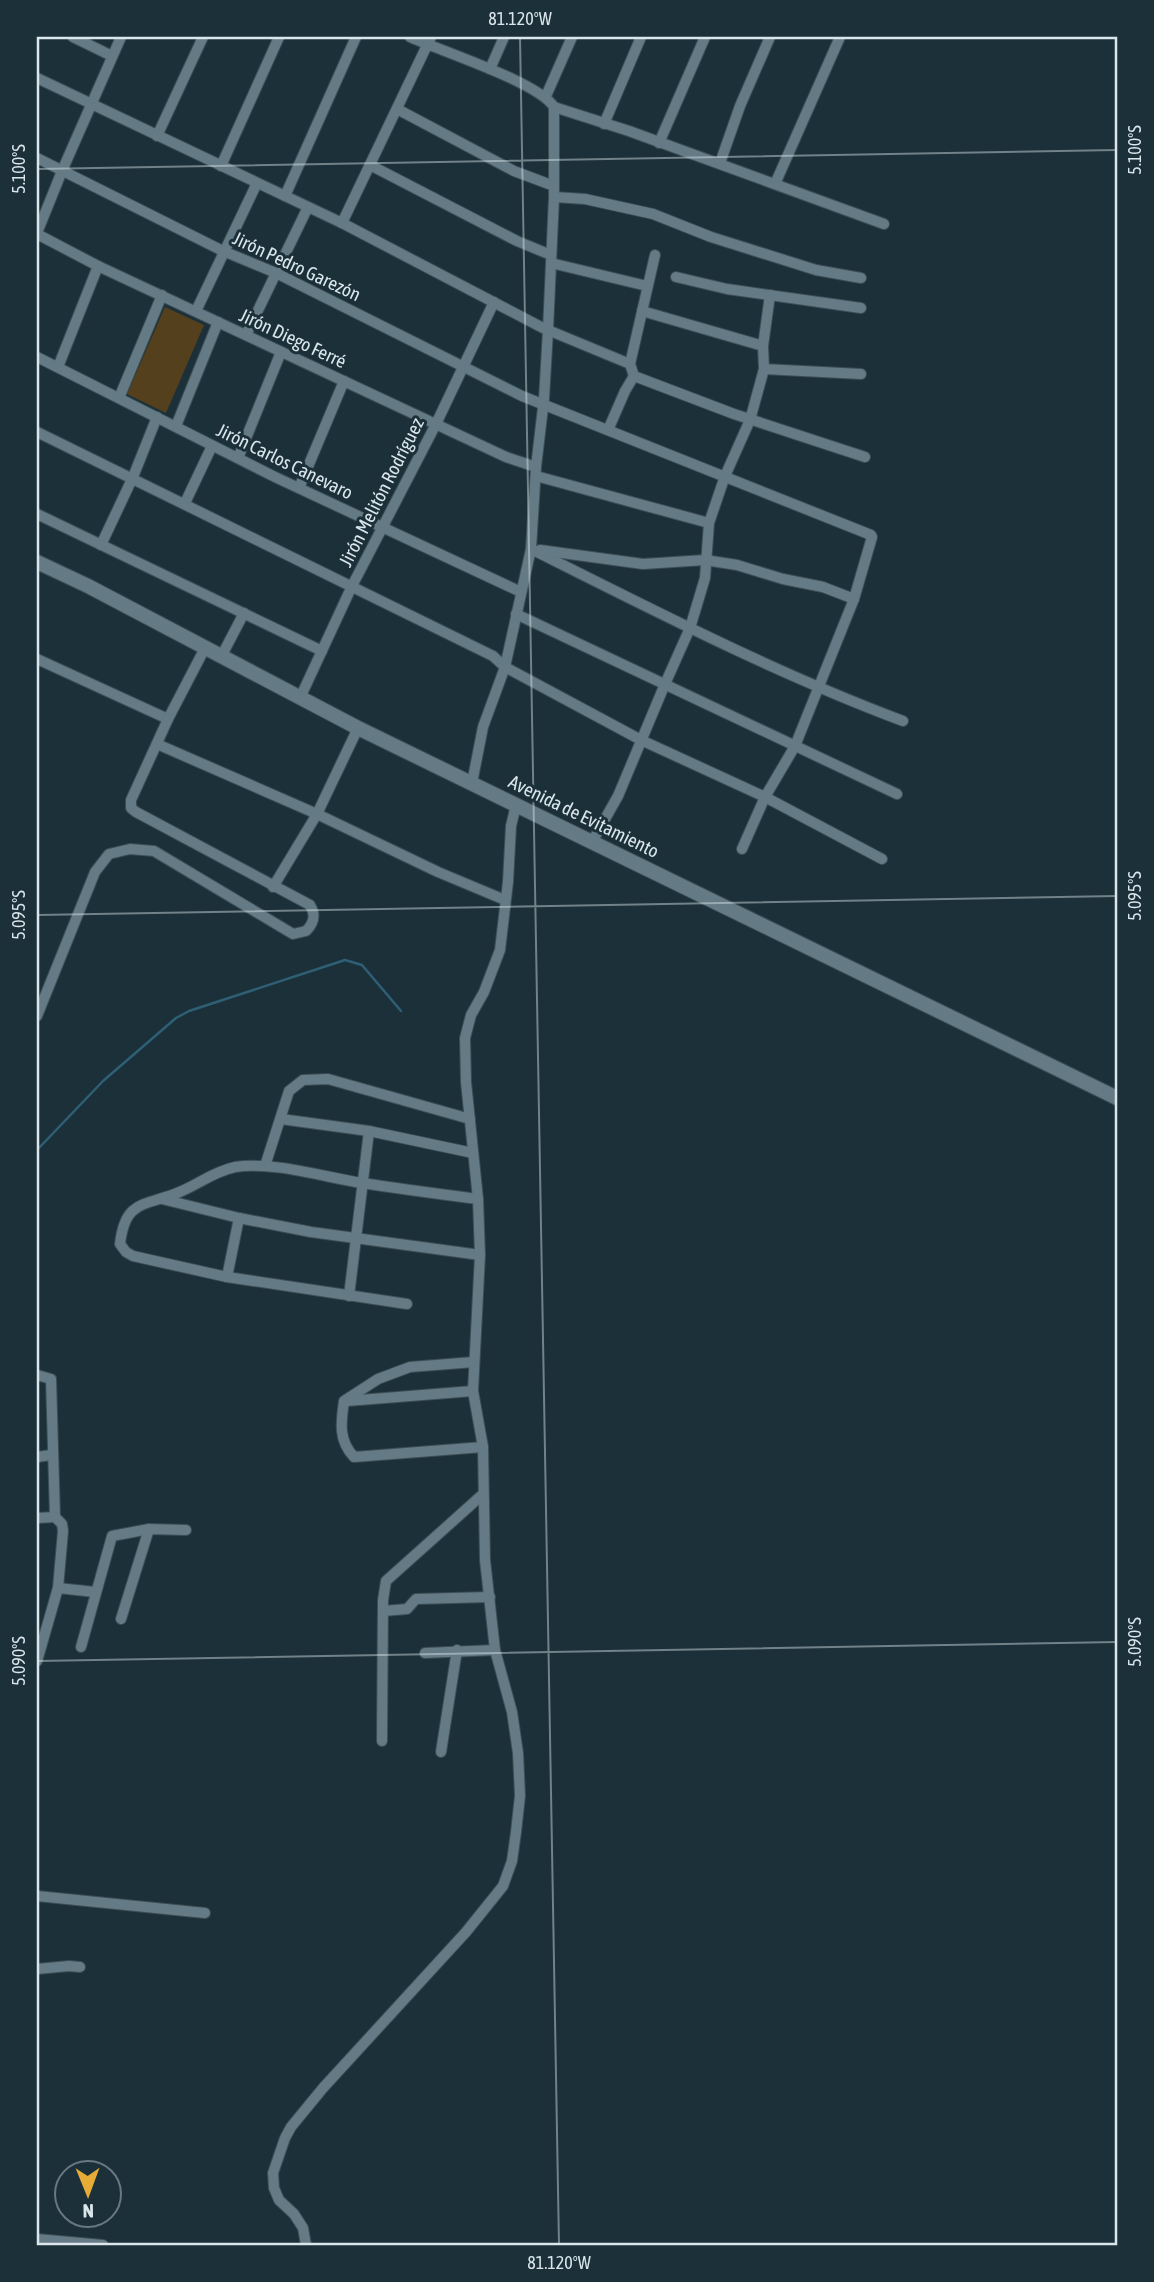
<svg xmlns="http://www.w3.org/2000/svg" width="1154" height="2282" viewBox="0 0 1154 2282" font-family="'Asap Condensed',sans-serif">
	<rect width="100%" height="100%" fill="#1c3039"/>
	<path fill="#54401c" d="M165,307L204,325L166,413L127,394Z"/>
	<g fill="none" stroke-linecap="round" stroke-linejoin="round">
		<path stroke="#2e5f75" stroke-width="2.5" d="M37,1150L103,1081L176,1018L189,1011L345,960L362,965L401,1011"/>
		<defs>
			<g id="minor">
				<path d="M73,37L112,56"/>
				<path d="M410,37C441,51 538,82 554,107V197L548,330L544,399L536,467L531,549L505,667L483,727L472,783"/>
				<path d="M490,69L504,37"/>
				<path d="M37,78L342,223L543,328L630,364L634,376L734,414L865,457"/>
				<path d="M546,96L572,37"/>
				<path d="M554,107L629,131L884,224"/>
				<path d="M397,109L514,171L554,186"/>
				<path d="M604,124L641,37"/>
				<path d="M157,136L203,37"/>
				<path d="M659,143L705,37"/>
				<path d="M37,158L223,251L276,273L522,396L871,535L872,537L854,599L795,746L765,797L742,849"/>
				<path d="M720,163L740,106L770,37"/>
				<path d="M370,165L517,241L551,255"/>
				<path d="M221,166L279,37"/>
				<path d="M775,184L840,37"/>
				<path d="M285,196L356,37"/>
				<path d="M554,197L585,199L653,214L711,237L816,270L861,278"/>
				<path d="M342,223L431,37"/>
				<path d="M37,233L62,171L121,37"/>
				<path d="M37,234L98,266L506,457L536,467"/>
				<path d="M551,263L647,286"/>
				<path d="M676,277L727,289L861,308"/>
				<path d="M196,311L257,183"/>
				<path d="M642,311L763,346"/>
				<path d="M246,335L308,207"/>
				<path d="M37,357L275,477L521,592"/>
				<path d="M630,364L655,255"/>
				<path d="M58,367L98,266"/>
				<path d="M764,369L763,346L770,295"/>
				<path d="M119,398L162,295"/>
				<path d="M176,426L218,322"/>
				<path d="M608,430L625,391L634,376"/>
				<path d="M37,432L493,656L505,667L641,740L765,797L882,859"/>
				<path d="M238,458L281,352"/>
				<path d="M536,476L709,523"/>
				<path d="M299,488L344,381"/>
				<path d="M185,503L212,446"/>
				<path d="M37,514L322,651"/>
				<path d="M101,545L133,477L157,417"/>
				<path d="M531,549C653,610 775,673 903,721"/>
				<path d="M540,550L643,564L705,560L737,565L783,579L823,587L854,599"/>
				<path d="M516,614L897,794"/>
				<path d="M221,657L244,613"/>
				<path d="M37,659L168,719"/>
				<path d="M300,698L352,586L436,424L494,302"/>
				<path d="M157,744L317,814L438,872L505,900"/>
				<path d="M592,842L618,796L665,684L690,628L705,578L709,523L725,476L750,420L764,369L861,374"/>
				<path d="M273,887L317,814L358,728"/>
				<path d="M37,1016L95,872L109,854L130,849L154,851L293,934L306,931C314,923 316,915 310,905L136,812L131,808V800L168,719L205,648"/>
				<path d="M281,1119L369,1131L473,1153"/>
				<path d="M265,1166L289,1091L303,1080L328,1079L470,1119"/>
				<path d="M162,1199L239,1218L311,1232L480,1255"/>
				<path d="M227,1277L239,1218"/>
				<path d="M349,1296L369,1131"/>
				<path d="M407,1304L227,1277L133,1256L126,1252L120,1244C125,1200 144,1206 177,1193C198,1185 212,1172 235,1167C272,1161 324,1177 362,1183C400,1189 439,1194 478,1199"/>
				<path d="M474,1362L410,1367L378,1379L344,1401C341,1422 338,1440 354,1457L483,1447"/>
				<path d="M37,1375L51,1379L55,1517"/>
				<path d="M347,1401L473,1391"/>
				<path d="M37,1457L51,1455"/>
				<path d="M37,1518L55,1517"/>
				<path d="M58,1588L95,1592"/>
				<path d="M383,1611L407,1609L416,1599L490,1597"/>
				<path d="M121,1619L149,1529"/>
				<path d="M81,1647L112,1536L149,1529L186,1530"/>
				<path d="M425,1653L495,1650"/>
				<path d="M37,1661L58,1588L63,1531L62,1524L55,1517"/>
				<path d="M382,1741L383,1600L386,1581L482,1495"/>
				<path d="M441,1752L457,1650"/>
				<path d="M37,1896L205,1913"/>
				<path d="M37,1969L69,1966L80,1967"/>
				<path d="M37,2239L103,2245"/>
				<path d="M306,2245L303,2228L294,2214L279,2200L274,2188L273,2173L285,2138L291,2127L323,2088L466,1932L503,1886L512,1861L516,1832L520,1796L518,1753L512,1712L495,1650L485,1560L483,1447L473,1391L480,1255L478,1199L466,1082L465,1038L471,1015L484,992L500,950L508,882L511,826L516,805"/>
			</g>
			<path id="tertiary" d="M37,562L88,586L358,728L1117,1098"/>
		</defs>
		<use href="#minor" stroke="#3c4e55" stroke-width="12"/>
		<use href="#tertiary" stroke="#3c4e55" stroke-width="16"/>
		<use href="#minor" stroke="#647a85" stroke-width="10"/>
		<use href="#tertiary" stroke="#647a85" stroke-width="14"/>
	</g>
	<path fill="none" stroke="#dae6ec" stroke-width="2" stroke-opacity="0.45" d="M520,37L559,2245M37,169L1117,150M37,915L1117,896M37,1661L1117,1642"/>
	<g text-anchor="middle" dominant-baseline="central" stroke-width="6" stroke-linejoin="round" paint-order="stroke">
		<g font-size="19" fill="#dae6ec" stroke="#1c3039">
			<text transform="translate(297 266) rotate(25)">Jirón Pedro Garezón</text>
			<text transform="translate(293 338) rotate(25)">Jirón Diego Ferré</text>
			<text transform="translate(285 461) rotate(26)">Jirón Carlos Canevaro</text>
			<text transform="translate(381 492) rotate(-63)">Jirón Melitón Rodríguez</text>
			<text transform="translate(584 816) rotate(26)">Avenida de Evitamiento</text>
		</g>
	</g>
	<rect width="1154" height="2282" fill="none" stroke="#1c3039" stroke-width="77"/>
	<g transform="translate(88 2194) rotate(179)"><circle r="33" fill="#1c3039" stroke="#687981" stroke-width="2"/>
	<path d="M0-5L12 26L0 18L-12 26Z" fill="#e7ac37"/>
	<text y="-10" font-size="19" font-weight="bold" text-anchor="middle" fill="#dae6ec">N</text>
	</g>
	<rect x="38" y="38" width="1078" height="2206" fill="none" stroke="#dae6ec" stroke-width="2.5"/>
	<g font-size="18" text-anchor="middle" fill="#dae6ec">
		<text x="520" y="25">81.120°W</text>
		<text transform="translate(1135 150) rotate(-90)" y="6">5.100°S</text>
		<text transform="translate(19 169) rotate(-90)" y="6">5.100°S</text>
		<text transform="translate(1135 896) rotate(-90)" y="6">5.095°S</text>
		<text transform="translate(19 915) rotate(-90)" y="6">5.095°S</text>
		<text transform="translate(1135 1642) rotate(-90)" y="6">5.090°S</text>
		<text transform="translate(19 1661) rotate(-90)" y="6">5.090°S</text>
		<text x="559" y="2269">81.120°W</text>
	</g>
</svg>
